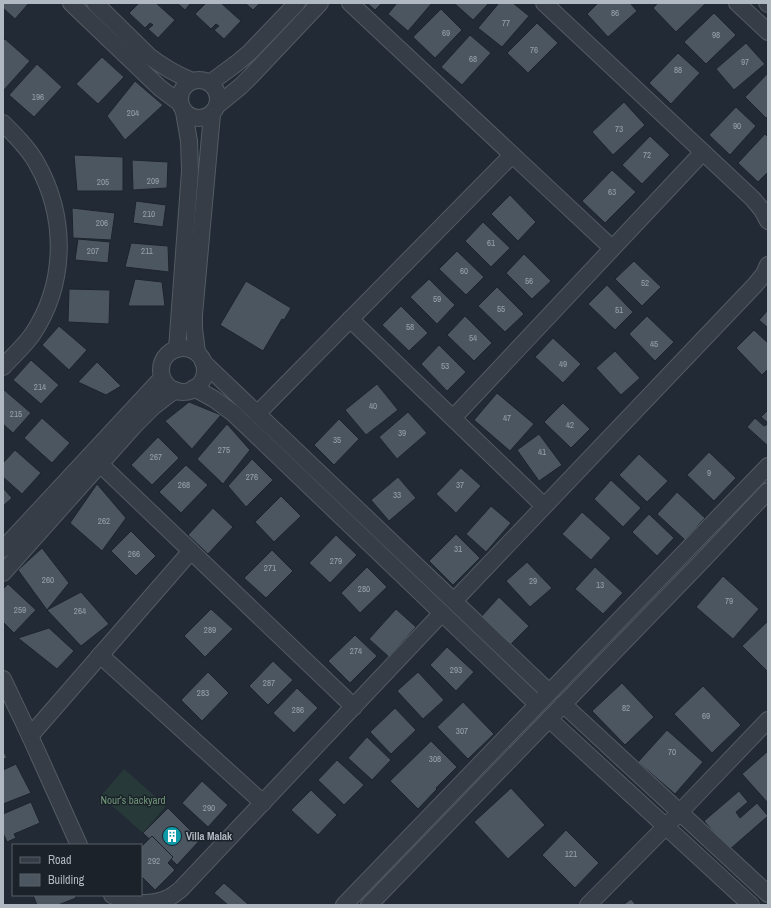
<svg xmlns="http://www.w3.org/2000/svg" width="771" height="908" viewBox="0 0 771 908" font-family="'Archivo Narrow',sans-serif">
	<rect width="100%" height="100%" fill="#222b35"/>
	<path fill="#273938" d="M124,769L166,806L143,833L101,796Z"/>
	<g fill="#4b5660" stroke="#1d242c">
		<path d="M3,3H29L15,19L3,8Z"/>
		<path d="M139,3H156L175,20L158,38L148,29L153,25L150,23L145,28L129,13Z"/>
		<path d="M177,3H191L185,10Z"/>
		<path d="M206,3H221L241,21L224,39L214,30L219,26L216,24L211,29L195,14Z"/>
		<path d="M245,3H260L253,10Z"/>
		<path d="M367,3H382L375,10Z"/>
		<path d="M397,3H432L408,31L388,14Z"/>
		<path d="M454,3H489L473,20Z"/>
		<path d="M499,3H513L529,16L502,47L478,28Z"/>
		<path d="M598,3H630L637,11L608,37L587,14Z"/>
		<path d="M658,3H704L705,4L676,32L653,8Z"/>
		<path d="M441,9L462,30L435,58L413,37Z"/>
		<path d="M714,13L736,35L706,64L684,42Z"/>
		<path d="M537,23L558,43L528,73L507,53Z"/>
		<path d="M470,35L491,53L462,85L441,67Z"/>
		<path d="M5,39L30,61L3,91V41Z"/>
		<path d="M746,43L765,64L734,90L716,69Z"/>
		<path d="M678,53L700,73L671,104L649,83Z"/>
		<path d="M102,57L124,77L98,104L76,84Z"/>
		<path d="M37,64L62,87L34,117L9,95Z"/>
		<path d="M768,73V116L766,118L745,97Z"/>
		<path d="M135,81L163,105L125,140L107,116Z"/>
		<path d="M624,102L645,125L613,155L592,132Z"/>
		<path d="M736,107L756,126L730,155L709,135Z"/>
		<path d="M765,134L768,137V172L758,182L738,163Z"/>
		<path d="M650,136L670,155L642,184L622,165Z"/>
		<path d="M74,155L123,157V191H77Z"/>
		<path d="M132,160L168,162L167,188L133,190Z"/>
		<path d="M612,170L636,192L605,223L582,201Z"/>
		<path d="M510,195L536,222L518,241L491,214Z"/>
		<path d="M136,201L166,205L163,227L133,223Z"/>
		<path d="M72,208L115,213L111,240L73,238Z"/>
		<path d="M483,222L510,248L491,267L465,241Z"/>
		<path d="M78,239L110,242L108,263L75,260Z"/>
		<path d="M131,243L168,246L169,272L125,267Z"/>
		<path d="M457,251L484,277L466,295L439,269Z"/>
		<path d="M524,254L551,281L532,299L506,273Z"/>
		<path d="M634,261L661,287L642,306L615,279Z"/>
		<path d="M135,279L162,282L165,306H128Z"/>
		<path d="M429,279L455,305L437,324L410,297Z"/>
		<path d="M246,281L291,308L284,320L282,319L263,351L220,325Z"/>
		<path d="M607,285L633,312L615,330L588,304Z"/>
		<path d="M497,287L524,314L505,332L478,306Z"/>
		<path d="M69,289L110,290L109,324L68,322Z"/>
		<path d="M401,306L428,333L409,351L382,325Z"/>
		<path d="M768,310V328L759,320Z"/>
		<path d="M465,316L492,343L474,361L447,335Z"/>
		<path d="M647,316L674,342L655,361L629,334Z"/>
		<path d="M59,326L87,350L69,370L42,345Z"/>
		<path d="M754,330L768,343V369L762,375L736,348Z"/>
		<path d="M553,338L581,364L563,383L535,357Z"/>
		<path d="M439,345L466,372L447,391L421,364Z"/>
		<path d="M615,351L640,378L621,395L596,368Z"/>
		<path d="M31,360L59,385L41,404L13,380Z"/>
		<path d="M97,362L121,386L106,395L78,382Z"/>
		<path d="M377,384L398,410L366,435L345,410Z"/>
		<path d="M3,389L31,413L13,433L3,424Z"/>
		<path d="M497,393L534,424L510,451L474,420Z"/>
		<path d="M189,402L221,415L192,449L165,421Z"/>
		<path d="M563,403L590,429L571,448L544,422Z"/>
		<path d="M768,410V423L761,417Z"/>
		<path d="M408,412L427,433L397,459L379,437Z"/>
		<path d="M42,418L70,443L52,463L24,438Z"/>
		<path d="M755,418L764,426L768,424V446L747,427Z"/>
		<path d="M339,419L359,439L334,465L314,445Z"/>
		<path d="M227,424L250,450L223,484L197,459Z"/>
		<path d="M539,434L562,465L539,481L517,450Z"/>
		<path d="M158,437L179,458L152,485L131,465Z"/>
		<path d="M15,450L41,473L22,494L3,477V463Z"/>
		<path d="M709,452L736,478L714,501L687,475Z"/>
		<path d="M639,454L668,481L647,502L619,475Z"/>
		<path d="M252,459L273,480L246,507L228,486Z"/>
		<path d="M186,465L208,485L181,513L159,492Z"/>
		<path d="M461,468L481,486L456,513L436,494Z"/>
		<path d="M398,477L416,498L389,521L371,500Z"/>
		<path d="M611,480L641,508L623,527L594,499Z"/>
		<path d="M97,484L126,518L102,551L70,523Z"/>
		<path d="M3,488L12,498L3,506Z"/>
		<path d="M677,492L705,518L685,540L657,514Z"/>
		<path d="M281,496L301,516L274,542L255,522Z"/>
		<path d="M491,506L511,523L486,552L466,534Z"/>
		<path d="M213,508L233,527L208,554L188,535Z"/>
		<path d="M582,512L611,538L591,560L562,534Z"/>
		<path d="M649,514L674,538L657,556L632,532Z"/>
		<path d="M131,531L156,556L136,576L111,551Z"/>
		<path d="M456,534L480,558L453,585L429,561Z"/>
		<path d="M336,535L357,555L330,583L309,563Z"/>
		<path d="M42,548L69,583L47,610L18,570Z"/>
		<path d="M272,550L293,571L266,598L244,578Z"/>
		<path d="M527,562L552,588L530,607L506,581Z"/>
		<path d="M367,567L387,587L360,613L341,593Z"/>
		<path d="M595,567L623,593L603,614L575,589Z"/>
		<path d="M723,576L759,609L733,639L696,607Z"/>
		<path d="M8,584L36,610L14,633L3,622V589Z"/>
		<path d="M81,592L109,624L81,646L47,610Z"/>
		<path d="M499,597L529,626L509,646L480,618Z"/>
		<path d="M211,609L233,629L205,657L184,636Z"/>
		<path d="M396,609L416,627L389,657L369,639Z"/>
		<path d="M768,621V672L742,646Z"/>
		<path d="M49,628L74,651L57,669L18,638Z"/>
		<path d="M355,635L377,656L350,683L328,661Z"/>
		<path d="M447,647L474,672L456,691L430,665Z"/>
		<path d="M273,661L293,680L268,705L249,686Z"/>
		<path d="M208,672L229,693L202,721L181,700Z"/>
		<path d="M418,672L444,700L423,719L397,691Z"/>
		<path d="M622,683L654,717L625,745L592,711Z"/>
		<path d="M703,686L741,725L712,753L674,714Z"/>
		<path d="M297,688L318,708L294,733L273,713Z"/>
		<path d="M463,702L494,734L468,759L437,727Z"/>
		<path d="M395,708L416,730L391,754L370,732Z"/>
		<path d="M667,730L703,762L675,794L638,762Z"/>
		<path d="M367,737L391,760L372,780L348,758Z"/>
		<path d="M431,741L457,767L436,788L437,789L418,809L390,781Z"/>
		<path d="M3,750L7,758L3,759Z"/>
		<path d="M768,751V803L742,774Z"/>
		<path d="M337,760L364,785L344,805L318,780Z"/>
		<path d="M16,764L31,793L3,804V770Z"/>
		<path d="M202,781L228,805L208,827L182,803Z"/>
		<path d="M511,788L545,825L508,859L474,822Z"/>
		<path d="M311,790L337,815L318,835L291,810Z"/>
		<path d="M739,791L748,802L736,812L740,818L757,803L768,816L729,850L704,821Z"/>
		<path d="M31,802L40,823L14,834L16,838L7,842L3,833V814Z"/>
		<path d="M168,808L200,840L177,865L143,833Z"/>
		<path d="M566,830L599,863L575,888L542,855Z"/>
		<path d="M152,836L173,857L168,863L175,870L155,890L141,876V847Z"/>
		<path d="M224,883L249,905H228L214,893Z"/>
		<path d="M33,895H75L76,898L58,905H37Z"/>
		<path d="M631,899L636,905H623Z"/>
	</g>
	<g fill="none" stroke-linecap="round" stroke-linejoin="round">
		<defs>
			<g id="minor">
				<path d="M71,3L160,88L180,103"/>
				<path d="M95,3L149,56C163,67 176,74 192,81"/>
				<path d="M350,3L612,248"/>
				<path d="M544,3L753,199L762,210L768,221"/>
				<path d="M737,3L768,32"/>
				<path d="M767,3L768,4"/>
				<circle cx="199" cy="99" r="19"/>
				<path d="M210,83L237,63L250,52L297,3"/>
				<path d="M219,104L241,86L251,76L320,3"/>
				<path d="M3,123C15,135 28,148 36,162C67,216 67,283 32,335C24,346 12,357 3,367"/>
				<path d="M350,319L544,506"/>
				<circle cx="183" cy="370" r="22"/>
				<path d="M177,349L190,171L189,141L184,112"/>
				<path d="M197,353L194,328V315L212,114"/>
				<path d="M203,362L549,692"/>
				<path d="M194,388L214,399L233,413L537,704"/>
				<path d="M257,414L512,155"/>
				<path d="M453,418L703,152"/>
				<path d="M100,464L354,707"/>
				<path d="M3,549L162,378"/>
				<path d="M3,573L134,426L153,407L175,390"/>
				<path d="M454,601L755,285L764,274L768,265"/>
				<path d="M100,655L263,803"/>
				<path d="M3,679L30,736L79,845"/>
				<path d="M563,704L768,894"/>
				<path d="M549,719L751,905"/>
				<path d="M30,736L191,551"/>
				<path d="M112,895C130,904 149,906 168,898C173,896 177,892 181,889L442,613"/>
				<path d="M344,905L768,466"/>
				<path d="M369,905L703,560L768,491"/>
				<path d="M588,905L680,812L768,720"/>
			</g>
		</defs>
		<use href="#minor" stroke="#535b63" stroke-width="18"/>
		<use href="#minor" stroke="#363d46" stroke-width="16"/>
	</g>
	<defs>
		<symbol id="building-disc" viewBox="-11 -11 22 22"><circle r="9.5" fill="#0f9aa8" stroke="#1b222a"/><path d="M-4-6H4V6H1V3H-1V6H-4ZM-2.5-4.3h1.7v1.8h-1.7ZM.8-4.3h1.7v1.8H.8ZM-2.5-1h1.7V.8h-1.7ZM.8-1h1.7V.8H.8Z" fill="#fff"/></symbol>
	</defs>
	<g fill-rule="evenodd">
		<use href="#building-disc" x="161" y="825" width="22" height="22"/>
	</g>
	<g text-anchor="middle" dominant-baseline="central" stroke-width="3" stroke-linejoin="round" paint-order="stroke">
		<g font-size="9" fill="#97a0aa">
			<text x="615" y="13">86</text>
			<text x="506" y="23">77</text>
			<text x="446" y="33">69</text>
			<text x="716" y="35">98</text>
			<text x="534" y="50">76</text>
			<text x="473" y="59">68</text>
			<text x="745" y="62">97</text>
			<text x="678" y="70">88</text>
			<text x="38" y="97">196</text>
			<text x="133" y="113">204</text>
			<text x="737" y="126">90</text>
			<text x="619" y="129">73</text>
			<text x="647" y="155">72</text>
			<text x="153" y="181">209</text>
			<text x="103" y="182">205</text>
			<text x="612" y="192">63</text>
			<text x="149" y="214">210</text>
			<text x="102" y="223">206</text>
			<text x="491" y="243">61</text>
			<text x="93" y="251">207</text>
			<text x="147" y="251">211</text>
			<text x="464" y="271">60</text>
			<text x="529" y="281">56</text>
			<text x="645" y="283">52</text>
			<text x="437" y="299">59</text>
			<text x="501" y="309">55</text>
			<text x="619" y="310">51</text>
			<text x="410" y="327">58</text>
			<text x="473" y="338">54</text>
			<text x="654" y="344">45</text>
			<text x="563" y="364">49</text>
			<text x="445" y="366">53</text>
			<text x="40" y="387">214</text>
			<text x="373" y="406">40</text>
			<text x="16" y="414">215</text>
			<text x="507" y="418">47</text>
			<text x="570" y="425">42</text>
			<text x="402" y="433">39</text>
			<text x="337" y="440">35</text>
			<text x="224" y="450">275</text>
			<text x="542" y="452">41</text>
			<text x="156" y="457">267</text>
			<text x="709" y="473">9</text>
			<text x="252" y="477">276</text>
			<text x="184" y="485">268</text>
			<text x="460" y="485">37</text>
			<text x="397" y="495">33</text>
			<text x="104" y="521">262</text>
			<text x="458" y="549">31</text>
			<text x="134" y="554">266</text>
			<text x="336" y="561">279</text>
			<text x="270" y="568">271</text>
			<text x="48" y="580">260</text>
			<text x="533" y="581">29</text>
			<text x="600" y="585">13</text>
			<text x="364" y="589">280</text>
			<text x="729" y="601">79</text>
			<text x="20" y="610">259</text>
			<text x="80" y="611">264</text>
			<text x="210" y="630">289</text>
			<text x="356" y="651">274</text>
			<text x="456" y="670">293</text>
			<text x="269" y="683">287</text>
			<text x="203" y="693">283</text>
			<text x="626" y="708">82</text>
			<text x="298" y="710">286</text>
			<text x="706" y="716">69</text>
			<text x="462" y="731">307</text>
			<text x="672" y="752">70</text>
			<text x="435" y="759">308</text>
			<text x="209" y="808">290</text>
			<text x="571" y="854">121</text>
			<text x="154" y="861">292</text>
		</g>
		<g font-size="11" fill="#719678" stroke="#1b222a">
			<text x="133" y="800">Nour's backyard</text>
		</g>
		<g font-size="11" font-weight="bold" fill="#b0b8c2" stroke="#1b222a" text-anchor="start">
			<text x="186" y="836">Villa Malak</text>
		</g>
	</g>
	<rect width="771" height="908" fill="none" stroke="#b0b8c2" stroke-width="8"/>
	<rect x="12" y="844" width="130" height="52" fill="#1b222a" stroke="#575e67"/>
	<rect x="20" y="857" width="20" height="6" fill="#363d46" stroke="#575e67"/>
	<text x="48" y="864" font-size="12" fill="#b0b8c2">Road</text>
	<rect x="20" y="874" width="20" height="12" fill="#4b5660" stroke="#575e67"/>
	<text x="48" y="884" font-size="12" fill="#b0b8c2">Building</text>
</svg>
